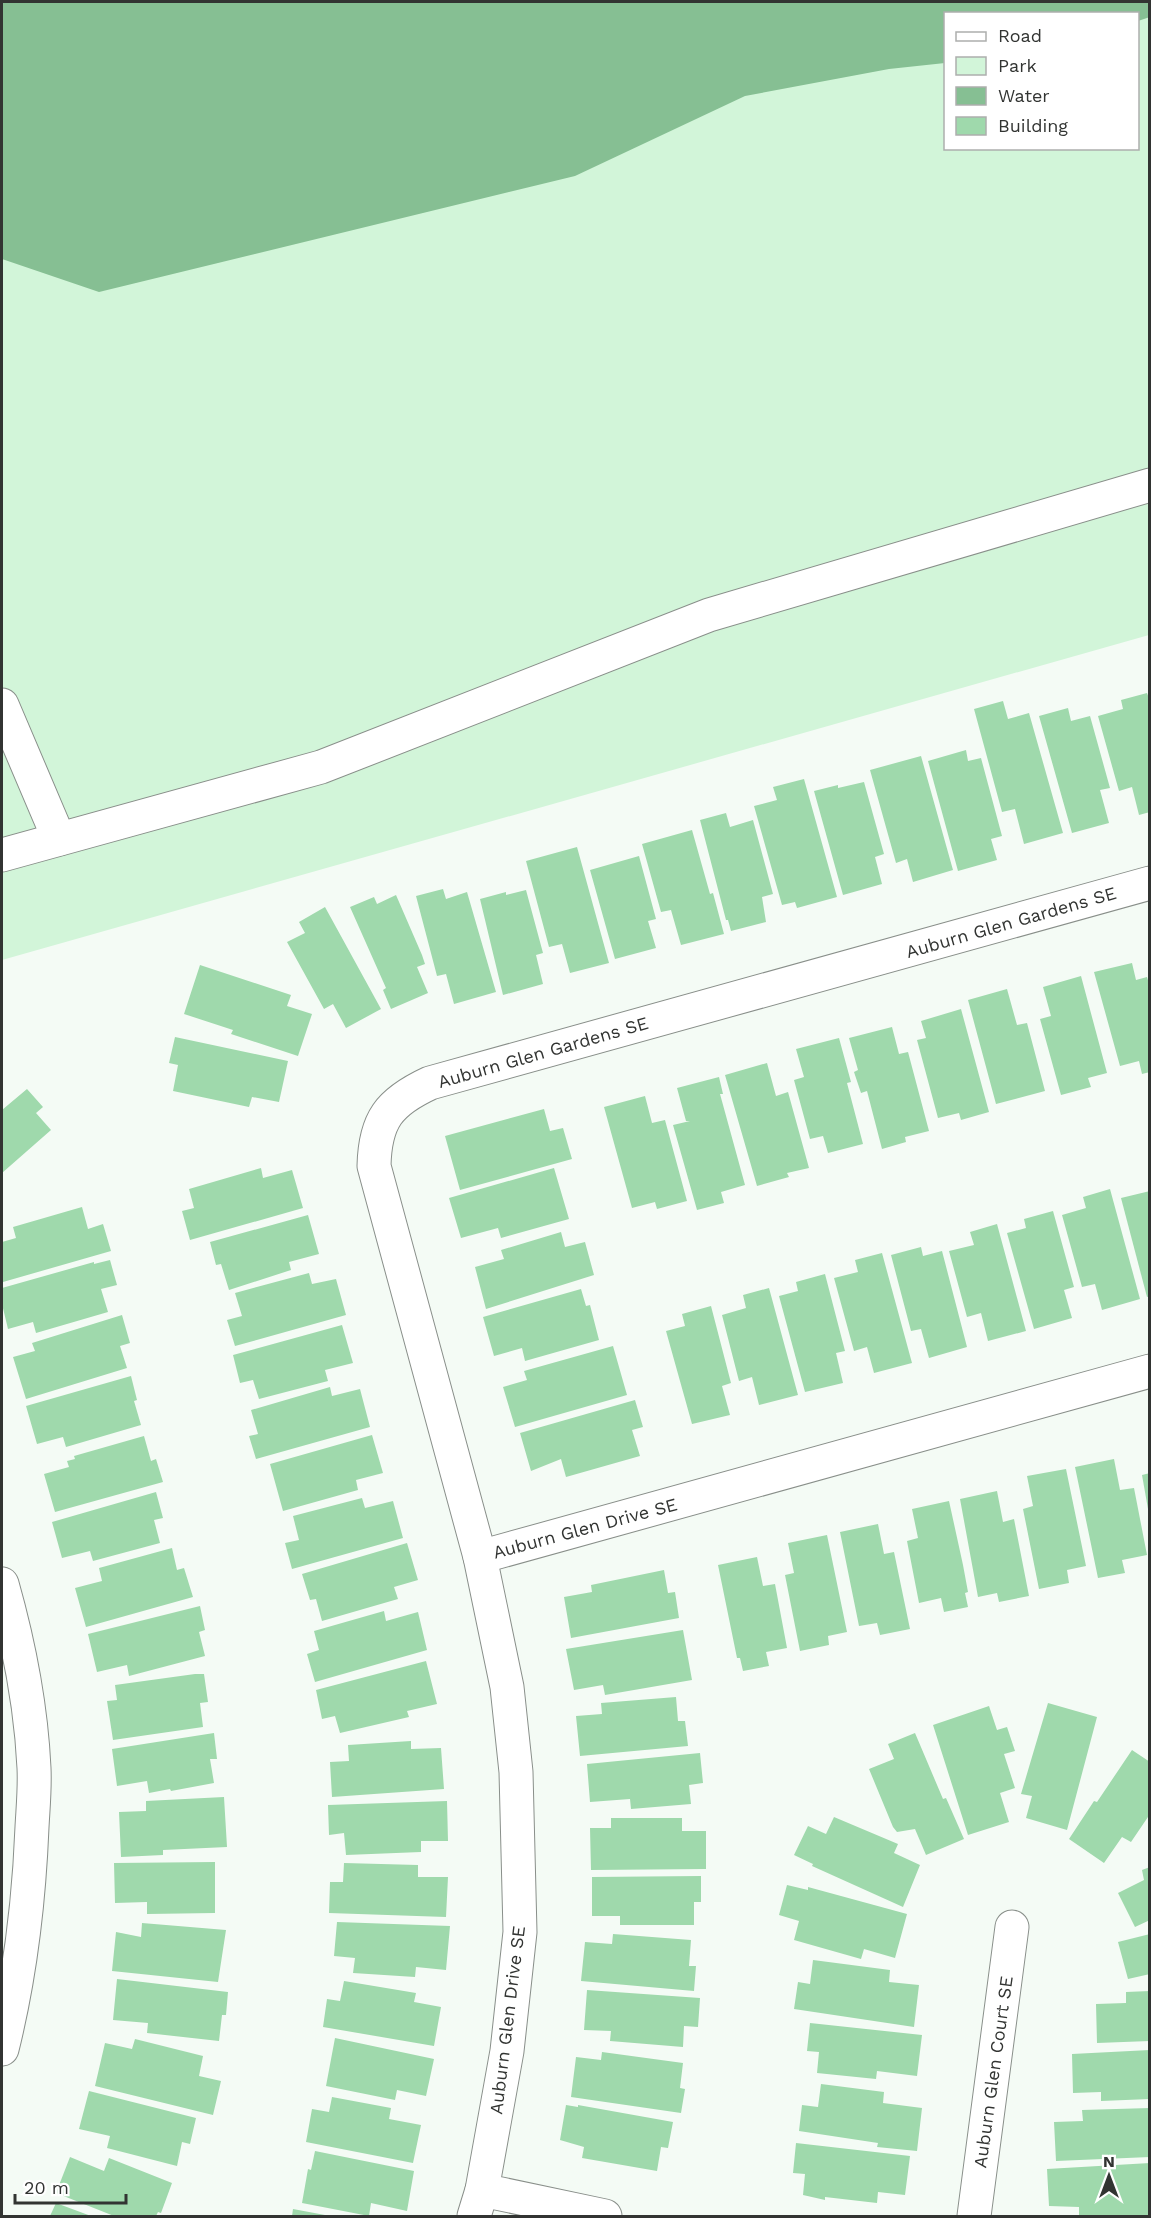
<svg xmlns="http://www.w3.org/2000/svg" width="1151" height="2218" viewBox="0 0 1151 2218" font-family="'Work Sans',sans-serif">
	<rect width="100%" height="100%" fill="#f4fbf5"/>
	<path fill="#d2f5d9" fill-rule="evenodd" d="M2,2H1149V635L2,960ZM946,14H1138V148H946Z"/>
	<path fill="#86bf93" d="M2,2H1149L1150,17L1138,21V14H946L945,63L889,69L745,96L575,176L99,292L2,259Z"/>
	<g fill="#9fd9ac">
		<path d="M1147,693L1150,701V812L1139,815L1132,787L1119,791L1098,716L1123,709L1121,700Z"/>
		<path d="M1003,701L1008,719L1029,713L1063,833L1024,844L1015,809L1002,812L974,709Z"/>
		<path d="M1068,708L1071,721L1090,716L1110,788L1100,790L1109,823L1072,833L1039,716Z"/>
		<path d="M966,750L968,761L981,758L1002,836L991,839L997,860L958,871L928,761Z"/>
		<path d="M921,756L953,870L913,882L907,859L896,863L870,770Z"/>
		<path d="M804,779L837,897L797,908L795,902L782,905L754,806L777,800L773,787Z"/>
		<path d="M864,782L884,854L875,857L882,884L843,895L814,791L838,785V788Z"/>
		<path d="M726,813L730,827L753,820L773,894L762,897L766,922L731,931L728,920H726L700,820Z"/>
		<path d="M692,830L710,894L713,893L724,934L681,945L671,910L661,912L642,844Z"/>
		<path d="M577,847L609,963L570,973L562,944L549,947L526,861Z"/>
		<path d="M639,856L656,919L648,921L656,948L615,959L590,870Z"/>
		<path d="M443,889L446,899L467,892L496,992L454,1004L446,974L437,976L416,896Z"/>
		<path d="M526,890L543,953L536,955L543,984L503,995L480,899L506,892V895Z"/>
		<path d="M396,895L422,955L425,964L417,967L428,993L391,1009L383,990L386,988L350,907L374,897L377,904Z"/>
		<path d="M325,907L381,1009L346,1028L333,1004L324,1009L287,942L305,933L299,922Z"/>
		<path d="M1132,963L1136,980L1147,977L1150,987V1072L1142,1074L1139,1061L1120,1066L1094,972Z"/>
		<path d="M200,965L291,995L287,1006L312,1014L298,1056L231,1034L233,1030L184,1014Z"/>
		<path d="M1081,976L1107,1073L1088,1078L1091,1087L1061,1095L1040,1019L1051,1016L1043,987Z"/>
		<path d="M1007,989L1017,1025L1027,1023L1045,1091L996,1104L968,1000Z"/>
		<path d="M961,1009L989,1112L961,1120L959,1113L938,1118L917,1040L926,1038L921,1021Z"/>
		<path d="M892,1027L899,1054L908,1052L929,1131L905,1137L906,1142L882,1149L867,1091L861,1093L854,1072L858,1070L849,1038Z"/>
		<path d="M175,1037L288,1061L279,1102L252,1097L249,1107L173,1091L178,1065L169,1063Z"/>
		<path d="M839,1038L851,1082L847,1083L863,1144L828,1153L823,1136L810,1139L794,1080L804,1077L796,1049Z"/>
		<path d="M767,1063L776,1096L788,1092L809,1168L787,1173L789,1177L757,1186L725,1075Z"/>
		<path d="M719,1077L723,1094H720L745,1185L721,1192L724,1203L697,1210L673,1125L690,1121H686L677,1088Z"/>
		<path d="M27,1089L43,1107L36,1113L51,1130L2,1173V1110Z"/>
		<path d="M645,1096L652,1123L665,1120L687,1201L657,1209L655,1202L632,1208L604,1107Z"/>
		<path d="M544,1109L550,1131L563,1128L572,1159L460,1190L445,1136Z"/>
		<path d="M261,1168L263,1178L292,1170L303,1208L190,1240L182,1211L194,1208L189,1189Z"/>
		<path d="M554,1168L569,1219L501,1238L498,1228L461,1238L449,1198Z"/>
		<path d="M1110,1189L1140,1299L1102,1310L1095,1284L1082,1287L1062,1215L1086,1208L1083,1197Z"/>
		<path d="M1150,1191V1296L1147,1297L1121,1198Z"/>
		<path d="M82,1207L88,1229L103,1224L111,1251L3,1282L2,1242L16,1238L13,1227Z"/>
		<path d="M1053,1211L1074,1287L1064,1290L1072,1318L1034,1329L1007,1233L1026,1228L1024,1219Z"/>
		<path d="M308,1215L319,1254L289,1262L291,1270L229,1290L221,1264L216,1265L210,1242Z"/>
		<path d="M997,1224L1026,1331L988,1341L981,1313L967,1317L949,1251L974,1245L970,1232Z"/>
		<path d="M561,1232L565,1247L585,1242L594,1275L486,1309L475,1267L504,1259L501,1250Z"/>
		<path d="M921,1247L923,1256L942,1251L967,1347L929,1358L921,1329L911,1331L891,1255Z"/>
		<path d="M882,1253L912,1363L874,1373L867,1347L854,1351L834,1278L858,1272L855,1260Z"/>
		<path d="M110,1260L117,1285L101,1289L108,1312L36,1333L33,1322L8,1329L2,1304V1288L94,1262V1264Z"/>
		<path d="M309,1273L312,1284L336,1279L346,1315L235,1346L227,1320L242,1316L235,1293Z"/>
		<path d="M825,1274L845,1351L836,1353L843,1383L805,1392L779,1296L798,1291L796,1282Z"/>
		<path d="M769,1288L798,1395L759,1405L752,1377L739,1381L722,1315L746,1308L743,1295Z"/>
		<path d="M581,1289L586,1306L590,1305L599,1340L525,1361L522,1348L494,1356L483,1317Z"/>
		<path d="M711,1306L731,1383L722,1386L730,1415L692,1424L666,1331L685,1326L682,1314Z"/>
		<path d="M122,1315L130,1343L120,1346L127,1368L26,1399L13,1357L35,1351L32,1343Z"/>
		<path d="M342,1325L353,1363L325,1370L328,1381L259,1399L253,1380L240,1383L233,1355Z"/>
		<path d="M613,1346L627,1395L515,1427L503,1387L527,1380L524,1371Z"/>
		<path d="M131,1376L137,1400L134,1401L141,1425L66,1447L63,1437L37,1444L26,1406Z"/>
		<path d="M330,1387L332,1396L360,1389L370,1427L256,1459L249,1436L258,1434L251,1410Z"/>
		<path d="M635,1400L643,1427L632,1430L640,1456L566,1477L561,1459L531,1471L520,1433Z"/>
		<path d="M372,1435L383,1473L356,1480L358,1490L283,1511L270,1464Z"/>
		<path d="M144,1436L151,1461L156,1459L163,1482L55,1512L44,1474L69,1467L67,1461L75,1459L74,1456Z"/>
		<path d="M1114,1459L1120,1490L1134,1488L1147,1555L1122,1560L1125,1573L1098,1578L1075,1467Z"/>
		<path d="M1066,1469L1086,1566L1067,1570L1069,1583L1039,1589L1023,1509L1033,1506L1027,1476Z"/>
		<path d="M1150,1473V1509H1148L1142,1475Z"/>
		<path d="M997,1491L1003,1522L1014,1519L1029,1596L999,1602L997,1593L978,1597L960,1499Z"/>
		<path d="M156,1492L163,1518L154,1520L160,1543L93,1561L90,1551L62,1558L52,1522Z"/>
		<path d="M362,1498L365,1508L393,1501L403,1538L292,1569L285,1543L299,1540L293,1516Z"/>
		<path d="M949,1501L963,1565L968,1592L965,1593L968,1607L944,1612L941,1598L919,1603L907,1541L918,1538L912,1509Z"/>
		<path d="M878,1524L884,1554L894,1552L910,1629L880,1635L877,1623L859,1626L840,1532Z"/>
		<path d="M827,1535L847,1632L828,1636L829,1645L800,1651L785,1575L794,1573L788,1543Z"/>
		<path d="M407,1543L418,1580L394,1587L398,1599L322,1621L316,1599L310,1600L302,1574Z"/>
		<path d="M172,1548L177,1570L184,1568L193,1597L86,1627L75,1588L102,1581L99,1568Z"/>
		<path d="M757,1557L763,1586L775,1584L787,1648L766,1652L769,1666L743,1671L740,1658H737L718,1565Z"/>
		<path d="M664,1570L668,1593L675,1592L679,1618L571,1638L564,1597L592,1592L591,1585Z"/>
		<path d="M200,1606L205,1630L199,1632L205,1656L129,1676L127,1665L97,1672L88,1634Z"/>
		<path d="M384,1611L386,1621L418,1612L427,1650L315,1682L307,1654L319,1650L314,1631Z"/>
		<path d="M683,1630L692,1680L605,1695L603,1685L574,1690L566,1649Z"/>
		<path d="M426,1661L437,1704L407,1711L409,1717L340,1733L335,1716L322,1719L316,1690Z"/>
		<path d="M195,1674H204L208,1702L200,1703L203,1727L113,1740L107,1701L117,1700L115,1685Z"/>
		<path d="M676,1697L678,1721H685L688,1746L580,1756L576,1716L602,1714L601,1703Z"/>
		<path d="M1048,1703L1097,1717L1067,1830L1026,1818L1032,1796L1021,1794Z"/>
		<path d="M989,1706L997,1730L1007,1727L1015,1751L1004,1754L1015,1788L1000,1793L1009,1822L968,1835L933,1725Z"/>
		<path d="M214,1733L217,1759H210L214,1783L171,1791L170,1789L149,1793L147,1781L117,1786L112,1749Z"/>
		<path d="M915,1733L943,1799L946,1798L964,1839L926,1855L915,1829L897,1832L893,1827L869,1769L894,1759L888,1744Z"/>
		<path d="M411,1741V1749L441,1748L444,1789L332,1797L330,1762L349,1761L348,1745Z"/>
		<path d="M1132,1750L1150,1762V1814L1131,1842L1122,1837L1104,1863L1069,1839L1094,1801L1097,1802Z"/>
		<path d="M700,1753L703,1783L689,1785L691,1804L631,1809L630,1799L590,1802L587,1764Z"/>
		<path d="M224,1797L227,1847L163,1850V1855L121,1857L119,1812L146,1811V1801Z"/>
		<path d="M447,1801L448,1841H421V1852L346,1855L344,1833L329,1835L328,1805Z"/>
		<path d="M834,1817L898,1844L894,1853L920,1865L903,1907L812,1866L813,1864L794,1855L808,1826L826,1834Z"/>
		<path d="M611,1818H682V1831H706V1869L591,1870L590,1828H611Z"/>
		<path d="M215,1862V1913L147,1914V1902L115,1903L114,1863Z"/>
		<path d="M344,1863L418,1865V1877H448L446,1917L329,1913L330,1882H343Z"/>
		<path d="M1150,1867V1920L1135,1927L1118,1893L1144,1880L1142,1870Z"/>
		<path d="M701,1876V1902H694V1925H620V1916H592V1877Z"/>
		<path d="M787,1885L808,1890V1887L907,1914L895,1958L864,1949L861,1959L794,1940L799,1921L779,1915Z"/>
		<path d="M337,1922L450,1926L446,1970L416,1967L415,1977L353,1973L355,1958L334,1956Z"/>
		<path d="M142,1923L226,1930L218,1982L112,1971L116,1932L141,1937Z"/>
		<path d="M613,1934L691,1940L689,1966H696L694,1991L581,1981L585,1942L612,1944Z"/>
		<path d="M1150,1934V1974L1128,1979L1118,1942Z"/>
		<path d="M813,1960L890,1970L889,1982L919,1985L914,2027L794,2009L798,1982L810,1984Z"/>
		<path d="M117,1979L228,1992L226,2015H222L219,2041L147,2033L148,2023L113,2020Z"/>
		<path d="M344,1981L416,1993L414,2002L441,2007L434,2046L323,2027L327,1999L340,2001Z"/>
		<path d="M587,1990L700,1998L698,2027L684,2026L683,2047L610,2041L611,2031L584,2030Z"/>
		<path d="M1150,1991V2041L1097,2043L1096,2004L1126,2003V1992Z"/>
		<path d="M810,2023L922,2035L917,2076L877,2071L876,2079L817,2073L819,2052L807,2051Z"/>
		<path d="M335,2038L434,2059L426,2096L397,2090L395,2100L326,2086Z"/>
		<path d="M135,2039L203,2056L199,2076L221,2081L213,2115L95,2086L105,2043L132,2049Z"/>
		<path d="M1150,2050V2099L1101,2101V2092L1073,2093L1072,2054Z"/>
		<path d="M602,2052L683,2063L680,2088L685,2089L681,2113L571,2097L576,2057L601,2060Z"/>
		<path d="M821,2084L884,2092L883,2103L922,2108L917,2151L877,2147L878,2143L799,2131L802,2105L818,2107Z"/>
		<path d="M89,2091L196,2118L190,2144L182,2142L177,2166L107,2148L110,2136L79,2129Z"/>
		<path d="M332,2097L391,2108L389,2119L421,2125L413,2163L306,2142L312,2109L329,2112Z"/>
		<path d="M566,2105L578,2107V2105L673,2122L668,2148L661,2147L657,2171L582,2158L584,2147L560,2140Z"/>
		<path d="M1150,2108V2157L1056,2161L1054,2122L1083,2121L1082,2110Z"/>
		<path d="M796,2143L910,2156L905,2195L878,2192L877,2203L825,2197V2200L803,2195L805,2174L793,2173Z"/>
		<path d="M315,2151L414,2171L407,2211L371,2203L369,2216L302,2203L308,2169L311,2170Z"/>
		<path d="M70,2157L104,2171L109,2158L172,2183L161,2213L158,2212L156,2216H114L56,2193Z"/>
		<path d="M1150,2163V2215L1079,2216V2207L1049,2206L1047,2169Z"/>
		<path d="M56,2203L91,2216H50Z"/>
		<path d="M293,2209L325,2215L324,2216H292Z"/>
	</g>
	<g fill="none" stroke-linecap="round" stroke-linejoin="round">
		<defs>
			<g id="minor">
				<path d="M2,705L59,839"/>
				<path d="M2,855L321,767L709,615L1150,485"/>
				<path d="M480,1557L1150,1371"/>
				<path d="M2,1584C19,1644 31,1705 34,1768C35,1788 33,1808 32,1827C29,1902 20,1977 2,2049"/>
				<path d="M474,2216L482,2190"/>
				<path d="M605,2216L482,2190L507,2051L520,1932L516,1772L507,1687L480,1557L374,1166C375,1120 389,1102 430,1083L1150,883"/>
				<path d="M974,2216L1012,1927"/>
			</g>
		</defs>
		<use href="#minor" stroke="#898f8a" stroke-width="35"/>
		<use href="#minor" stroke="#fff" stroke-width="33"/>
	</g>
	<g text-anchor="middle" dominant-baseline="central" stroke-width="5" stroke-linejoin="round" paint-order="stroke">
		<g font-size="18" fill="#323432" stroke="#fff">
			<text transform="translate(1011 922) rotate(-16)">Auburn Glen Gardens SE</text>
			<text transform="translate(543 1052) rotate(-16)">Auburn Glen Gardens SE</text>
			<text transform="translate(585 1528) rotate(-15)">Auburn Glen Drive SE</text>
			<text transform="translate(507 2020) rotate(-83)">Auburn Glen Drive SE</text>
			<text transform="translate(993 2072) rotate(-82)">Auburn Glen Court SE</text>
		</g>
	</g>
	<rect width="1151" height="2218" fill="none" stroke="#323432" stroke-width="6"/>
	<rect x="944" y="12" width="195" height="138" fill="#ffffff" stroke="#adaead" stroke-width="1.5"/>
	<rect x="956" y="32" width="30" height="9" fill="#ffffff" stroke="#adaead" stroke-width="1.5"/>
	<text x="998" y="42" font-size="18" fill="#323432">Road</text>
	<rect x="956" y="57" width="30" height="18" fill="#d2f5d9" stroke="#adaead" stroke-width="1.5"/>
	<text x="998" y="72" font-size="18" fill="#323432">Park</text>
	<rect x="956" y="87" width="30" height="18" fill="#86bf93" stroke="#adaead" stroke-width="1.5"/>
	<text x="998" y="102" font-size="18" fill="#323432">Water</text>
	<rect x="956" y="117" width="30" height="18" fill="#9fd9ac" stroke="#adaead" stroke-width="1.5"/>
	<text x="998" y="132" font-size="18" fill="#323432">Building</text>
	<g transform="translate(1109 2176)" stroke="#ffffff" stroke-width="4.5" paint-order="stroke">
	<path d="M0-4.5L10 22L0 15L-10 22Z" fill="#323432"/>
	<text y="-9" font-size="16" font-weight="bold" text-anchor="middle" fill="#323432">N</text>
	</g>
	<path d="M15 2194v9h111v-9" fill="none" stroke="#323432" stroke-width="3"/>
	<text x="24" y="2194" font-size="18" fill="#323432" stroke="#ffffff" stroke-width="4.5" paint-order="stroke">20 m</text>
</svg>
